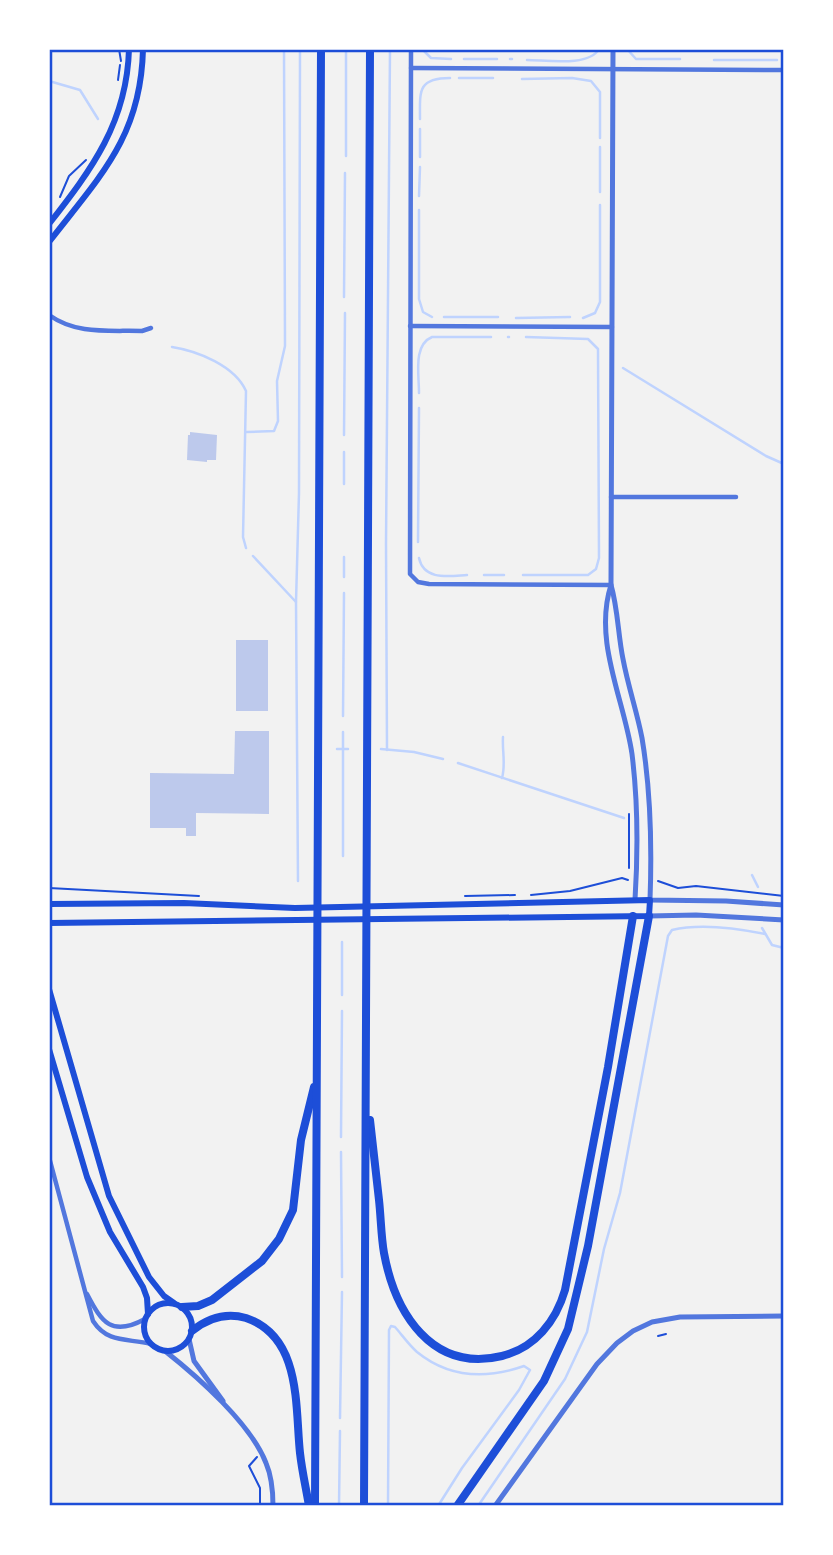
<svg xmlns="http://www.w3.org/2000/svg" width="833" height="1555" viewBox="0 0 833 1555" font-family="'IBM Plex Sans',sans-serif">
	<rect width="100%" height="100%" fill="#f2f2f2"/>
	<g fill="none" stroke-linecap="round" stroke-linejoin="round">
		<g stroke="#bfd3fe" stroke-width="2.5">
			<path d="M422,49L431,58L451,59"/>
			<path d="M627,49L636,59H680"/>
			<path d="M464,59H497"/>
			<path d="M510,59H512"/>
			<path d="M527,60C546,60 589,67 599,49"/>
			<path d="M714,60H777"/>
			<path d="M459,78H493"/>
			<path d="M522,79L572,78L591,81L600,92V138"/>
			<path d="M49,81L80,90L98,119"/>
			<path d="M420,119C420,92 417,78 450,78"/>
			<path d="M420,129V157"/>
			<path d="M600,147V192"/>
			<path d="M346,156V49"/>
			<path d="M419,196L420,167"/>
			<path d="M419,210V299L423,312L432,317"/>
			<path d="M344,297L345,173"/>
			<path d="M444,317H498"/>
			<path d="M516,318L570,317"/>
			<path d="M583,318L595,313L600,302V205"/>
			<path d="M508,337H509"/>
			<path d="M172,347C198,351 235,366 246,391L243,537L246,548"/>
			<path d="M623,368L766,456L784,464"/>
			<path d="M419,393C419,374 413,345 432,337H491"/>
			<path d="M246,432L274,431L278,421L277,381L285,346L284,49"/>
			<path d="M344,435L345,313"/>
			<path d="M344,484V452"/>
			<path d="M418,542L419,408"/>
			<path d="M253,556L296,602L298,881"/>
			<path d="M344,557V577"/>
			<path d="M419,558C424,581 449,576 467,575"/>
			<path d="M484,575H504"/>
			<path d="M523,575H588L596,569L599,558L598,349L588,339L526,337"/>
			<path d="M296,602L299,493L300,49"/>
			<path d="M343,716L344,593"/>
			<path d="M343,732V856"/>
			<path d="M337,749H348"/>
			<path d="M381,749L414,752L443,759"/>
			<path d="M387,750L386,544L390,49"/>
			<path d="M458,763L624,818"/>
			<path d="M502,778C506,764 502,751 503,737"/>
			<path d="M752,875L758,887"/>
			<path d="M762,928L772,945L784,948"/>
			<path d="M342,942V995"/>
			<path d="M341,1137L342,1011"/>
			<path d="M341,1152L342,1277"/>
			<path d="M340,1418L342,1292"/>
			<path d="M339,1506L340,1431"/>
			<path d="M388,1506L389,1330L391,1326L395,1327C402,1335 409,1345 417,1352C449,1378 487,1379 524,1366L530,1370L519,1390L462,1468L438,1506"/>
			<path d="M478,1506L565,1379L587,1332L604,1249L620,1193L668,936L672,930C701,923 736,928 765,934"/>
		</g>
	</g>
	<g fill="#bdc9ec">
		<path d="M190,432L217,435L216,460H207V462L187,460L188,435H190Z"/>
		<rect x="236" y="640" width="32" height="71"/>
		<path d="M235,731H269V814L196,813V836H186V828H150V773L234,774Z"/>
	</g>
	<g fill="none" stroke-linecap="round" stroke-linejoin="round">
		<g stroke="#1d4ed8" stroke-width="2">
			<path d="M119,49L121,61"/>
			<path d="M118,80L120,65"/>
			<path d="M60,197L69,176L86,160"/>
			<path d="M629,868V814"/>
			<path d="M658,881L678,888L696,886L784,896"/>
			<path d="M49,888L199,896"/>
			<path d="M531,895L570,891L622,878L628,880"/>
			<path d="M465,896L515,895"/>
			<path d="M658,1336L666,1334"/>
			<path d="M257,1457L249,1466L260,1488V1506"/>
			<path d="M509,1506L510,1505"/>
		</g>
		<g stroke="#5277de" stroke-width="4.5">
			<path d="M411,49L410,574L418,582L429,584L611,585"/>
			<path d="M411,68L784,70"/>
			<path d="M49,315C77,335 109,330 142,331L151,328"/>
			<path d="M410,326L612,327"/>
			<path d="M611,497H736"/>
			<path d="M49,1157L93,1321C108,1344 128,1338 151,1344"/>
			<path d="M87,1294C102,1323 112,1337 145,1319"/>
		</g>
		<g stroke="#5277de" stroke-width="5">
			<path d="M613,49L611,585C618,609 618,635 623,659C628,686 637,712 642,738C651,792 652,846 650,900L726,901L784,905"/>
			<path d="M611,585C593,641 624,699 632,754C638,802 638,852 635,900"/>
			<path d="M649,916L696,915L784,920"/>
			<path d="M189,1339L194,1361L223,1401"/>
			<path d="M165,1351C198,1377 251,1424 266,1463C272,1477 273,1492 273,1506"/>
			<path d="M495,1506L597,1364L617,1343L633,1331L652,1322L680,1317L784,1316"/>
		</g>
		<g stroke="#1d4ed8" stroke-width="6">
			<path d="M49,224C92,169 127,122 129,49"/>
			<path d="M49,242C100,176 141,137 143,49"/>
			<path d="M49,904L184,903L295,908L650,900L649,916L49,923"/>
			<path d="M49,989L109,1196L149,1277L164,1296L174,1303"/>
			<path d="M49,1049L87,1177L110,1232L143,1287L147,1298L148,1314"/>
			<circle cx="168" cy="1327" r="24"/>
		</g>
		<g stroke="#1d4ed8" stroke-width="8">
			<path d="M370,1120C373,1146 376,1173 379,1200C381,1218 381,1236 384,1253C395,1313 432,1373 502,1356C535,1348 556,1321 565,1290L608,1067L633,916"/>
			<path d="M182,1307L198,1306L212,1300L262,1261L279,1239L293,1210L301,1140L314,1087"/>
			<path d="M192,1331C208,1318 225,1312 246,1318C302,1337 295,1407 300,1453C302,1471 306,1488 309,1506"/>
			<path d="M315,1506L321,49"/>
			<path d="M364,1506L370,49"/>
			<path d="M457,1506L544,1381L568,1329L588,1246L649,916"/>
		</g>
	</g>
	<rect width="833" height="1555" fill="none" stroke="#ffffff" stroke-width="102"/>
	<rect x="51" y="51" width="731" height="1453" fill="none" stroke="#1d4ed8" stroke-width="2.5"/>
</svg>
